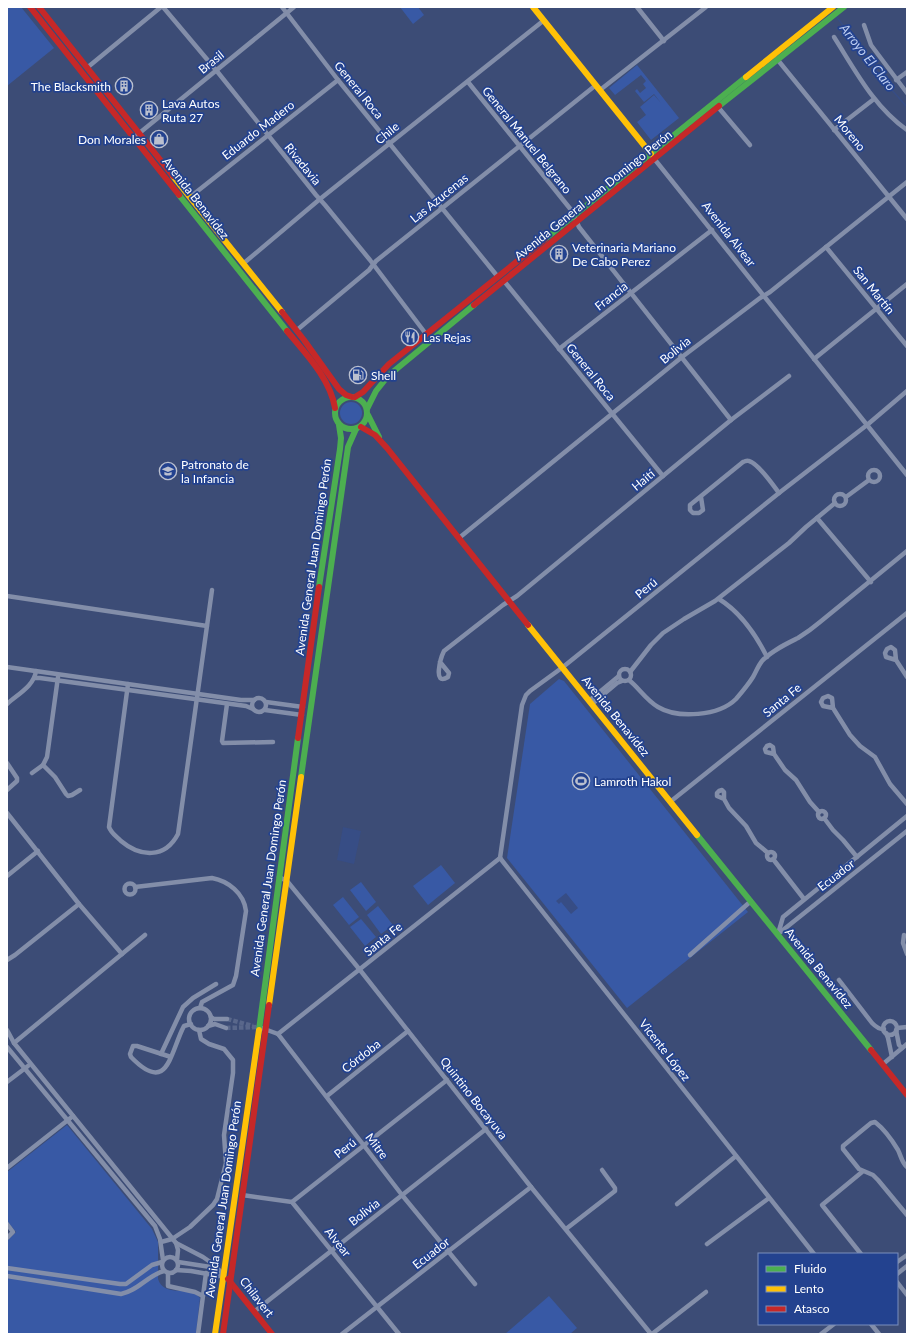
<svg xmlns="http://www.w3.org/2000/svg" width="914" height="1341" viewBox="0 0 914 1341" font-family="Lato,sans-serif">
	<rect width="100%" height="100%" fill="#3c4c76"/>
	<g fill="#3859a5">
		<path d="M7,7H21L54,48L7,86Z"/>
		<path d="M400,7H418L424,15L413,24Z"/>
		<path d="M637,65L679,118L651,140L637,122L646,115L640,107L654,95L661,103L654,94L644,102L635,91L637,89L640,93L646,88L643,84L646,81L641,75L615,95L609,88Z"/>
		<circle cx="351" cy="413" r="11"/>
		<path d="M559,679L564,681L748,912L627,1008L507,858L530,704Z"/>
		<path d="M441,865L455,883L428,905L413,886Z"/>
		<path d="M361,882L376,902L366,911L350,890Z"/>
		<path d="M343,897L359,917L349,925L333,905Z"/>
		<path d="M378,906L393,925L381,934L367,915Z"/>
		<path d="M361,919L376,937L365,946L350,927Z"/>
		<path d="M67,1125L152,1229L158,1242V1279C164,1298 190,1285 200,1298L196,1334H7V1241L16,1232L7,1221V1172Z"/>
		<path d="M549,1296L577,1328L570,1334H505Z"/>
	</g>
	<g fill="#374d85">
		<path d="M343,827L361,831L354,864L337,860Z"/>
		<path d="M566,893L578,908L571,914L561,902L559,904L556,901Z"/>
	</g>
	<g fill="none" stroke-linecap="round" stroke-linejoin="round">
		<path stroke="#374d85" stroke-width="1.5" d="M836,16L891,89L907,107"/>
		<g stroke="#59678b" stroke-width="4.5" stroke-dasharray="4.5 2" stroke-linecap="butt">
			<path d="M227,1019L253,1026"/>
			<path d="M226,1028L259,1027"/>
		</g>
		<g stroke="#838ea9" stroke-width="4.5">
			<path d="M163,7L216,70L316,195L325,205L370,260L426,334"/>
			<path d="M282,7L338,80L498,277"/>
			<path d="M637,7L664,41"/>
			<path d="M864,25L871,45L907,93"/>
			<path d="M834,37C855,70 874,107 907,130"/>
			<path d="M777,59L907,219"/>
			<path d="M88,67L161,7"/>
			<path d="M896,80L907,72"/>
			<path d="M468,82L572,211L579,227L731,420"/>
			<path d="M600,90L706,7"/>
			<path d="M718,107L750,145"/>
			<path d="M834,130L874,99"/>
			<path d="M137,135L294,7"/>
			<path d="M652,156L907,475"/>
			<path d="M190,197L338,80"/>
			<path d="M826,247L907,346"/>
			<path d="M244,263L320,199L543,21"/>
			<path d="M504,281L663,476"/>
			<path d="M297,330L369,270L376,261L596,85"/>
			<path d="M559,349L712,230"/>
			<path d="M814,359L907,284"/>
			<circle cx="874" cy="476" r="6"/>
			<circle cx="840" cy="500" r="6"/>
			<path d="M701,497L703,510L699,513H693L690,510V505L743,462C746,461 747,460 749,461C758,463 773,485 779,493"/>
			<path d="M846,497L869,480"/>
			<path d="M817,518L871,582"/>
			<path d="M459,538L682,357L760,298L770,292L907,182"/>
			<path d="M7,596L207,626"/>
			<path d="M719,599C740,612 756,635 767,657"/>
			<path d="M896,660L886,657L885,653L887,649L891,647L895,650L896,660L907,677"/>
			<path d="M440,662L449,673L448,677C432,687 441,657 444,651L503,605L517,596L731,420L789,376"/>
			<path d="M7,667L241,700H254"/>
			<circle cx="625" cy="675" r="6"/>
			<path d="M630,672L651,645L663,633L684,619L715,601L789,543L806,527L835,503"/>
			<path d="M35,678H40L246,706L253,709"/>
			<path d="M629,680C639,688 646,700 658,707C678,719 719,716 736,699C742,692 748,685 753,677C756,672 758,666 762,661C771,651 786,644 798,638C806,633 813,628 820,622L907,551"/>
			<path d="M128,684L109,827C111,833 116,836 121,841C140,857 165,859 178,834L212,590"/>
			<circle cx="259" cy="705" r="7"/>
			<path d="M590,700L619,676"/>
			<path d="M266,702L303,707"/>
			<path d="M7,704C18,694 34,686 36,671"/>
			<path d="M227,704L222,741L223,743L273,742"/>
			<path d="M592,704L617,683L622,681"/>
			<path d="M833,708L823,706L821,702L823,698L828,696L832,698L833,708L850,735L860,746L875,757L890,784L907,804"/>
			<path d="M265,710L302,715"/>
			<path d="M774,754L766,752L765,749L767,746L770,745L773,747L774,754L785,770L796,780L810,802L819,812"/>
			<path d="M7,763L17,778V781L7,790"/>
			<path d="M43,765L55,777L66,794L68,796L72,795L80,790"/>
			<path d="M32,773L43,765L47,757L58,677"/>
			<path d="M724,799V792L722,790L719,791L717,793V796L724,799L729,808L746,826L756,843L768,853"/>
			<path d="M670,802L907,613"/>
			<circle cx="822" cy="815" r="4"/>
			<path d="M7,813L79,904L122,954"/>
			<path d="M824,818L833,830L843,840L857,857"/>
			<circle cx="771" cy="856" r="4"/>
			<path d="M500,858L522,705L526,695L530,691L563,667L779,493L867,425L907,391"/>
			<path d="M500,858L814,1254"/>
			<path d="M773,859L804,899"/>
			<path d="M7,876L38,851"/>
			<path d="M279,877L287,881L360,970L531,1187L651,1334"/>
			<circle cx="130" cy="889" r="5.5"/>
			<path d="M135,887L212,878C228,881 244,893 246,911L236,976L233,985L202,1002L200,1008"/>
			<path d="M778,934L783,917L907,816"/>
			<path d="M778,934L907,831"/>
			<path d="M904,935L903,943L907,954"/>
			<path d="M690,955L751,901"/>
			<path d="M7,960L15,955L79,904"/>
			<path d="M839,980L872,1023C875,1026 879,1030 884,1029"/>
			<circle cx="200" cy="1019" r="11"/>
			<path d="M211,1017L214,1019H227"/>
			<circle cx="890" cy="1028" r="7"/>
			<path d="M208,1026L215,1024L226,1028"/>
			<path d="M259,1027L278,1034L402,1195L475,1284"/>
			<path d="M897,1028L907,1027"/>
			<path d="M7,1030L14,1043L31,1064L176,1243L178,1250L177,1260"/>
			<path d="M896,1030L899,1045L902,1048"/>
			<path d="M886,1033L888,1038L892,1057"/>
			<path d="M278,1034L500,858"/>
			<path d="M14,1043L145,935"/>
			<path d="M7,1047L155,1226L160,1239L163,1260"/>
			<path d="M161,1054L183,1007L193,998L216,984"/>
			<path d="M171,1057L137,1046H133L130,1054L131,1057C166,1093 169,1059 182,1030L184,1026L191,1024"/>
			<path d="M883,1064L907,1044"/>
			<path d="M7,1082L28,1066"/>
			<path d="M327,1096L408,1031"/>
			<path d="M907,1167C902,1163 901,1156 898,1150C892,1140 884,1129 875,1122L871,1123L843,1146V1149L859,1169L873,1175L878,1180L907,1215"/>
			<path d="M7,1168L73,1116"/>
			<path d="M242,1195L292,1202L399,1334"/>
			<path d="M292,1202L447,1080"/>
			<path d="M677,1204L736,1156"/>
			<path d="M7,1224L13,1232L7,1238"/>
			<path d="M566,1229L615,1191V1188L602,1170"/>
			<path d="M161,1242L172,1239L190,1227L213,1205L217,1199L226,1163L224,1135L233,1073V1060L224,1049L209,1044L201,1039L199,1030"/>
			<path d="M176,1243L203,1257L216,1266"/>
			<path d="M707,1244L769,1198"/>
			<path d="M861,1254L822,1205L862,1172"/>
			<circle cx="170" cy="1265" r="8"/>
			<path d="M897,1262L907,1255"/>
			<path d="M7,1268L120,1284H126L152,1265L162,1262"/>
			<path d="M176,1270L191,1271L219,1276L224,1275L217,1268L178,1262"/>
			<path d="M168,1273V1286L195,1292L203,1296"/>
			<path d="M897,1274L907,1266"/>
			<path d="M7,1276L121,1294C138,1291 148,1275 164,1271"/>
			<path d="M897,1282L907,1295"/>
			<path d="M255,1311L486,1129"/>
			<path d="M871,1324L879,1334"/>
			<path d="M198,1334L206,1273"/>
			<path d="M342,1334L531,1187"/>
			<path d="M652,1334L706,1292"/>
			<path d="M821,1334L834,1324"/>
		</g>
		<g stroke="#4caf50" stroke-width="6">
			<path d="M719,106L844,7"/>
			<path d="M179,195L287,331"/>
			<path d="M545,239L746,77"/>
			<circle cx="351" cy="413" r="16"/>
			<path d="M367,409L376,391L388,376L474,305"/>
			<path d="M368,415L379,437"/>
			<path d="M319,587L340,449L341,438L339,425"/>
			<path d="M301,777L348,447L356,429"/>
			<path d="M697,835L871,1050"/>
			<path d="M259,1030L298,738"/>
		</g>
		<g stroke="#ffc107" stroke-width="6">
			<path d="M533,7L651,154"/>
			<path d="M746,77L833,7"/>
			<path d="M173,176L282,312"/>
			<path d="M528,625L697,835"/>
			<path d="M269,1005L301,777"/>
			<path d="M215,1334L259,1030"/>
		</g>
		<g stroke="#c62828" stroke-width="6">
			<path d="M30,7L179,195"/>
			<path d="M39,7L173,176"/>
			<path d="M474,305L719,106"/>
			<path d="M282,312L304,340L339,389L346,395L352,397"/>
			<path d="M287,331C305,353 330,378 335,408"/>
			<path d="M355,397L363,392L389,364L545,239"/>
			<path d="M361,427L375,435L387,448L528,625"/>
			<path d="M298,738L319,587"/>
			<path d="M871,1050L907,1095"/>
			<path d="M228,1279L272,1334"/>
			<path d="M223,1334L269,1005"/>
		</g>
	</g>
	<defs>
		<symbol id="building-ring" viewBox="-11 -11 22 22"><circle r="9.5" fill="#23428f" stroke="#bbc0cf" stroke-width="1.5"/><path d="M-4-6H4V6H1V3H-1V6H-4ZM-2.5-4.3h1.7v1.8h-1.7ZM.8-4.3h1.7v1.8H.8ZM-2.5-1h1.7V.8h-1.7ZM.8-1h1.7V.8H.8Z" fill="#bbc0cf"/></symbol>
		<symbol id="shop-ring" viewBox="-11 -11 22 22"><circle r="9.5" fill="#23428f" stroke="#bbc0cf" stroke-width="1.5"/><path d="M-5-2.5h2.3a2.7 3.5 0 0 1 5.4 0H5L5.5 6h-11ZM-1.5-2.5h3a1.5 2.3 0 0 0-3 0Z" fill="#bbc0cf"/></symbol>
		<symbol id="restaurant-ring" viewBox="-11 -11 22 22"><circle r="9.5" fill="#23428f" stroke="#bbc0cf" stroke-width="1.5"/><path d="M-5-6h1v4h1v-4h1v4h1v-4h1v5L-1.5 .5V6h-2V.5L-5-1ZM5-6V6H3V1.5H1.5Q1.5-4 5-6Z" fill="#bbc0cf"/></symbol>
		<symbol id="fuel-ring" viewBox="-11 -11 22 22"><circle r="9.5" fill="#23428f" stroke="#bbc0cf" stroke-width="1.5"/><path d="M-5.5-6h7V0h2V4h1.3V-2.5L3-4.5l.8-.8L6-3V5H2.5V1h-1V6h-7ZM-4.2-4.7v3.2H.2V-4.7Z" fill="#bbc0cf"/></symbol>
		<symbol id="school-ring" viewBox="-11 -11 22 22"><circle r="9.5" fill="#23428f" stroke="#bbc0cf" stroke-width="1.5"/><path d="M0-5L7-2L0 1L-7-2ZM-4 1L0 2.5L4 1V4Q0 6-4 4Z" fill="#bbc0cf"/></symbol>
		<symbol id="stadium-ring" viewBox="-11 -11 22 22"><circle r="9.5" fill="#23428f" stroke="#bbc0cf" stroke-width="1.5"/><path d="M0-5a6.5 5 0 1 0 0 10a6.5 5 0 1 0 0-10ZM-3.5-1.8h7v3.6h-7Z" fill="#bbc0cf"/></symbol>
	</defs>
	<g fill-rule="evenodd">
		<use href="#building-ring" x="114" y="76" width="20" height="20"/>
		<use href="#building-ring" x="139" y="100" width="20" height="20"/>
		<use href="#shop-ring" x="149" y="129" width="20" height="20"/>
		<use href="#building-ring" x="549" y="244" width="20" height="20"/>
		<use href="#restaurant-ring" x="400" y="327" width="20" height="20"/>
		<use href="#fuel-ring" x="348" y="365" width="20" height="20"/>
		<use href="#school-ring" x="158" y="461" width="20" height="20"/>
		<use href="#stadium-ring" x="571" y="771" width="20" height="20"/>
	</g>
	<g text-anchor="middle" dominant-baseline="central" stroke-width="3.5" stroke-linejoin="round" paint-order="stroke">
		<g font-size="12" fill="#fff" stroke="#23428f">
			<text transform="translate(211 62) rotate(-39)">Brasil</text>
			<text transform="translate(359 90) rotate(51)">General Roca</text>
			<text transform="translate(258 130) rotate(-38)">Eduardo Madero</text>
			<text transform="translate(387 133) rotate(-39)">Chile</text>
			<text transform="translate(850 133) rotate(51)">Moreno</text>
			<text transform="translate(527 140) rotate(51)">General Manuel Belgrano</text>
			<text transform="translate(303 164) rotate(51)">Rivadavia</text>
			<text transform="translate(593 195) rotate(-39)">Avenida General Juan Domingo Perón</text>
			<text transform="translate(196 198) rotate(52)">Avenida Benavídez</text>
			<text transform="translate(439 198) rotate(-39)">Las Azucenas</text>
			<text transform="translate(729 234) rotate(52)">Avenida Alvear</text>
			<text transform="translate(874 290) rotate(51)">San Martín</text>
			<text transform="translate(611 296) rotate(-38)">Francia</text>
			<text transform="translate(675 350) rotate(-39)">Bolivia</text>
			<text transform="translate(591 372) rotate(51)">General Roca</text>
			<text transform="translate(643 480) rotate(-40)">Haití</text>
			<text transform="translate(313 557) rotate(-82)">Avenida General Juan Domingo Perón</text>
			<text transform="translate(646 588) rotate(-39)">Perú</text>
			<text transform="translate(782 700) rotate(-39)">Santa Fe</text>
			<text transform="translate(616 716) rotate(51)">Avenida Benavídez</text>
			<text transform="translate(836 875) rotate(-38)">Ecuador</text>
			<text transform="translate(268 878) rotate(-82)">Avenida General Juan Domingo Perón</text>
			<text transform="translate(383 939) rotate(-39)">Santa Fe</text>
			<text transform="translate(819 968) rotate(51)">Avenida Benavídez</text>
			<text transform="translate(665 1050) rotate(52)">Vicente López</text>
			<text transform="translate(361 1056) rotate(-38)">Córdoba</text>
			<text transform="translate(474 1098) rotate(52)">Quintino Bocayuva</text>
			<text transform="translate(377 1146) rotate(53)">Mitre</text>
			<text transform="translate(345 1148) rotate(-38)">Perú</text>
			<text transform="translate(223 1199) rotate(-82)">Avenida General Juan Domingo Perón</text>
			<text transform="translate(364 1212) rotate(-38)">Bolivia</text>
			<text transform="translate(338 1242) rotate(51)">Alvear</text>
			<text transform="translate(431 1253) rotate(-38)">Ecuador</text>
			<text transform="translate(257 1297) rotate(52)">Chilavert</text>
		</g>
		<g font-size="12" fill="#fff" stroke="#23428f" text-anchor="start">
			<text x="111" y="86" text-anchor="end">The Blacksmith</text>
			<text x="162" y="103">Lava Autos<tspan x="162" dy="14">Ruta 27</tspan></text>
			<text x="146" y="139" text-anchor="end">Don Morales</text>
			<text x="572" y="247">Veterinaria Mariano<tspan x="572" dy="14">De Cabo Perez</tspan></text>
			<text x="423" y="337">Las Rejas</text>
			<text x="371" y="375">Shell</text>
			<text x="181" y="464">Patronato de<tspan x="181" dy="14">la Infancia</tspan></text>
			<text x="594" y="781">Lamroth Hakol</text>
		</g>
		<g font-size="13" font-style="italic" fill="#bfcff3" stroke="#23428f">
			<text transform="translate(868 57) rotate(52)">Arroyo El Claro</text>
		</g>
	</g>
	<rect width="914" height="1341" fill="none" stroke="#ffffff" stroke-width="16"/>
	<rect x="758" y="1253" width="140" height="72" fill="#23428f" stroke="#7b8ebc"/>
	<rect x="766" y="1266" width="20" height="6" fill="#4caf50" stroke="#7b8ebc"/>
	<text x="794" y="1273" font-size="12" fill="#ffffff">Fluido</text>
	<rect x="766" y="1286" width="20" height="6" fill="#ffc107" stroke="#7b8ebc"/>
	<text x="794" y="1293" font-size="12" fill="#ffffff">Lento</text>
	<rect x="766" y="1306" width="20" height="6" fill="#c62828" stroke="#7b8ebc"/>
	<text x="794" y="1313" font-size="12" fill="#ffffff">Atasco</text>
</svg>
